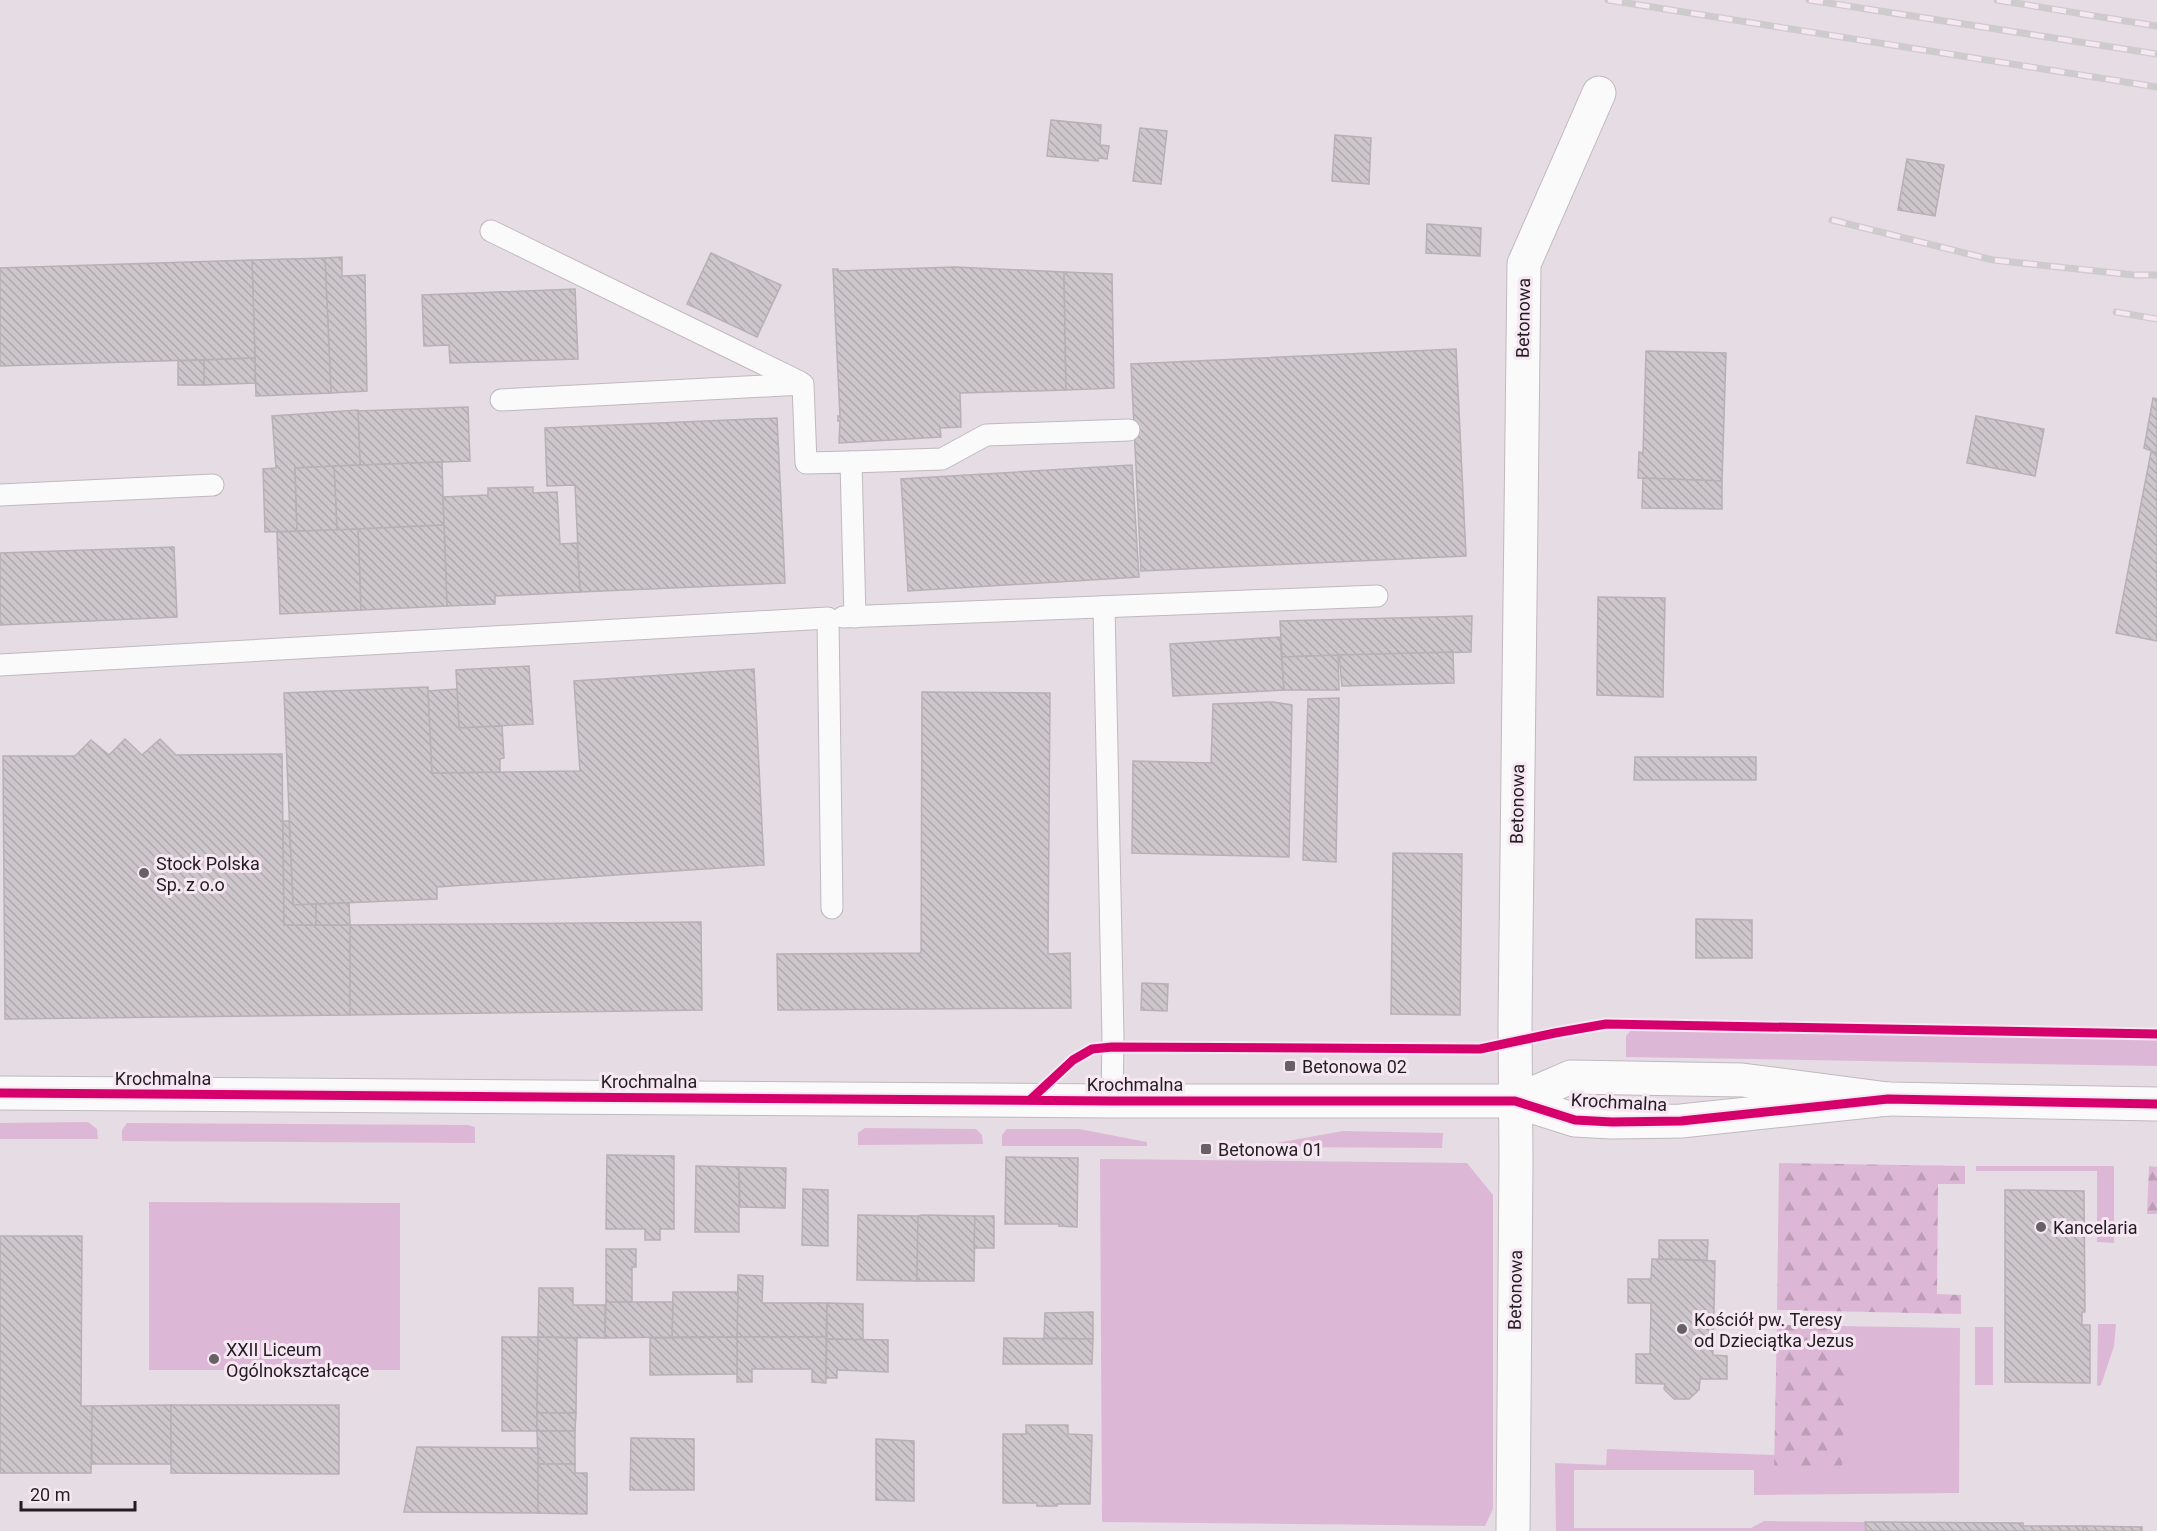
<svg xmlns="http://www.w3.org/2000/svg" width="2157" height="1531" viewBox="0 0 2157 1531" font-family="Roboto,sans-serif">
	<defs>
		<pattern id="forest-firs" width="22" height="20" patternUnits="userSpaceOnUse" patternTransform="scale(1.5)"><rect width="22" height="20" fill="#ddb8d6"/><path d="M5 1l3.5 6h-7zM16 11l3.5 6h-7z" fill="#bd9eb7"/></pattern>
		<pattern id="building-back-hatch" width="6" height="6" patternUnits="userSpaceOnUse" patternTransform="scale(1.5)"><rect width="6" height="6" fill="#cdc6cb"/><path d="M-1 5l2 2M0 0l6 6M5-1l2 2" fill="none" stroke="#b0aaae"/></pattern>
	</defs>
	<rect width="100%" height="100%" fill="#e6dce3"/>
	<g fill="#ddb8d6">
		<path d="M1632,1029L2157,1039V1066L1626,1057V1036Z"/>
		<path d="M88,1122L97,1129L98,1139H0V1123Z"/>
		<path d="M127,1123L468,1125L475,1127V1143L122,1141V1130Z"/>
		<path d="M865,1128L976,1129L982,1135L983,1144L858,1145V1133Z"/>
		<path d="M1007,1129H1079L1147,1142V1146H1002V1135Z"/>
		<path d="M1343,1131L1443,1133L1442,1148L1271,1147V1144Z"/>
		<path d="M1100,1159L1467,1163L1493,1195V1509L1485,1526L1102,1522Z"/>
		<path d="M1976,1166H2114V1243L2097,1242V1171H1976Z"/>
		<path d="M149,1202L400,1203V1370H149Z"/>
		<path d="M2098,1324H2116L2114,1346L2101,1385L2097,1386Z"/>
		<path d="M1777,1325L1960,1328L1959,1493L1754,1495V1470H1574V1528H1751L1764,1521L1865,1522L1866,1531H1556L1555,1463L1606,1465L1607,1449L1775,1455Z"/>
		<rect x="1975" y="1327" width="18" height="58"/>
	</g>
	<g fill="url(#forest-firs)">
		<path d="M1779,1163L1965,1166V1184H1938L1937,1294L1961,1295V1314L1777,1310Z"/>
		<path d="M2149,1166L2157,1167V1214H2147Z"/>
		<path d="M1777,1325L1846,1326L1842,1470H1774Z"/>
	</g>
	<g fill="url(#building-back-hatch)" stroke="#b7b0b5" stroke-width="1.5">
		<path d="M1051,120L1101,125L1100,145L1109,146L1107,159L1099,158L1098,161L1047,156Z"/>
		<path d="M1140,128L1167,131L1161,184L1133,181Z"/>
		<path d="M1335,135L1371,138L1369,184L1332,181Z"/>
		<path d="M1907,159L1944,165L1935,216L1898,210Z"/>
		<path d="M1427,224L1481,228L1480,256L1426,253Z"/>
		<path d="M711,253L781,285L757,337L687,304Z"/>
		<path d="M342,257V276L365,275L367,391L331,393L325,258Z"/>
		<path d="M325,258L331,393L256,396L252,260Z"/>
		<path d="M252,260L255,358L0,366V268Z"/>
		<path d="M955,267L1064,272L1066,390L960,393L961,427L940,428L941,437L839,443L840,421H838V416H840L833,269H838V271Z"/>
		<path d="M1064,272L1112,274L1114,388L1066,390Z"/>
		<path d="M575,289L578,359L450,363L449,345L424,346L422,295Z"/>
		<path d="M1456,349L1466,556L1141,571L1131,364Z"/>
		<path d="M1646,351L1726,353L1722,481L1638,478L1639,452L1643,453Z"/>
		<path d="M255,358V383L204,385V360Z"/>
		<path d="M204,360V385H178V361Z"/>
		<path d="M2153,398L2157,399V453L2144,448Z"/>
		<path d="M468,407L470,461L360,465L358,411Z"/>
		<path d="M358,410L360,465L295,468L297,531L265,532L263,469L276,468L272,416Z"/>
		<path d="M1976,416L2044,429L2035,476L1967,463Z"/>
		<path d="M777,418L785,583L580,592L575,485L547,486L545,428Z"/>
		<path d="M2151,452L2157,453V641L2116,633Z"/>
		<path d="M442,462L444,525L337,530L334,466Z"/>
		<path d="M1132,465L1139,577L908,591L901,479Z"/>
		<path d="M334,466L337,530L297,531L295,468Z"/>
		<path d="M1643,478L1722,481V509L1642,508Z"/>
		<path d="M533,487V493L557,492L560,544L577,543L580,592L495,596V604L447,606L443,497L488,495V488Z"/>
		<path d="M444,525L447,606L361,610L358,529Z"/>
		<path d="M358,529L361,610L280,614L277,532Z"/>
		<path d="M174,547L177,617L0,625V553Z"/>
		<path d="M1598,597L1665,598L1663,697L1597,695Z"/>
		<path d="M1472,616L1471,652L1282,657L1280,621Z"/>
		<path d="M1280,637L1284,690L1173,696L1170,644Z"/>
		<path d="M1453,652L1454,683L1342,686L1339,655Z"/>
		<path d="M1338,655L1339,690H1284L1282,657Z"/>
		<path d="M529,666L533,724L459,728L456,670Z"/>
		<path d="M754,669L764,865L437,887V899L293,905L284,693L428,687L432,773L580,771L574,681Z"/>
		<path d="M457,689L459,728L502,726L504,758L500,759V772L432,773L428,691Z"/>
		<path d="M922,692L1050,693L1048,954L1070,953L1071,1008L778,1010L777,954L921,953Z"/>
		<path d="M1339,698L1336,862L1303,860L1308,699Z"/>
		<path d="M1273,702L1292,705L1289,857L1132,853L1133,761L1211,763L1213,704Z"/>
		<path d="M125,739L142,755L160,739L176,755L282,754L284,925H350V1015L5,1019L3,756H75L91,740L109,755Z"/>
		<path d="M1635,757H1756V780H1634Z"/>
		<path d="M283,821H289L293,905L316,904V925H284Z"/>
		<path d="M1393,853L1462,854L1460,1015L1391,1014Z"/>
		<path d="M349,903L350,925H316V904Z"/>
		<path d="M1696,919L1752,920V958H1696Z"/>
		<path d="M701,922L702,1010L350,1015V925Z"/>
		<path d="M1142,983L1168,984L1167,1011L1141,1010Z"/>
		<path d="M607,1155L674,1156V1229H660V1240H645V1229H606Z"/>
		<path d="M1006,1157L1078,1158L1077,1227L1059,1226V1224H1005Z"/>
		<path d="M696,1166L739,1167V1232H695Z"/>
		<path d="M739,1167L786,1168L785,1208L740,1207Z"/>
		<path d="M803,1189L828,1190V1246L802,1245Z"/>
		<path d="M2005,1190L2084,1191L2085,1312H2082V1325H2090V1383L2005,1382Z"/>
		<path d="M858,1215L918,1216L917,1281L857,1280Z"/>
		<path d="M922,1215L975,1216L974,1281H917L918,1216Z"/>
		<path d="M975,1216H994V1248H974Z"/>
		<path d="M0,1236H82L81,1406H92L91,1473H0Z"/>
		<path d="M1659,1240H1708L1707,1260L1659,1259Z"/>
		<path d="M606,1249H636V1267H632V1302H606Z"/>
		<path d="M1652,1259L1715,1261L1713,1355L1727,1356V1379H1700L1699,1390L1689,1399H1674L1664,1389L1665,1384L1636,1383V1354H1650L1651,1303H1628V1279H1651Z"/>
		<path d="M738,1275L763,1276L762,1303H827L826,1337H737Z"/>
		<path d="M539,1288H573V1305H605V1338L538,1337Z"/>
		<path d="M673,1292H738L737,1337H672Z"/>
		<path d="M606,1302H673L672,1337L605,1338Z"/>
		<path d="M827,1303L863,1304V1340L827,1339Z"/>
		<path d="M1093,1312V1339L1044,1338L1045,1313Z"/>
		<path d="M502,1337H538L537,1431H502Z"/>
		<path d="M538,1337L577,1338L576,1413H537Z"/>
		<path d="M737,1337H826V1383L812,1382V1369H752V1382H737Z"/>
		<path d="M737,1337V1374L650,1375V1338Z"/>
		<path d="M1004,1338L1093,1339L1092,1364H1003Z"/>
		<path d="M827,1339L888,1340V1372L837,1370V1378H826Z"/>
		<path d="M171,1405V1464H92V1406Z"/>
		<path d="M171,1405H339V1474L171,1473Z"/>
		<path d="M537,1413H576L575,1431H537Z"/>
		<path d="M1026,1425H1068V1434L1092,1435L1090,1504H1057V1506H1037V1503H1003V1434H1026Z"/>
		<path d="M537,1431H575V1464H538Z"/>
		<path d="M631,1438L694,1439V1490H630Z"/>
		<path d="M876,1439L914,1441V1501L876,1500Z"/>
		<path d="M417,1447L538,1448V1513L404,1512Z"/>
		<path d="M538,1464H575V1473H587V1514L538,1513Z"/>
		<path d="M1865,1522L2023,1523V1526H2083V1531H1866Z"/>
		<path d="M2083,1526L2142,1527V1531H2083Z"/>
	</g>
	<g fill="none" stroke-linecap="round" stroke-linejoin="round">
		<defs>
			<g id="lane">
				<path d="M491,231L800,382"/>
				<path d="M501,400L803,384L806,463L851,462L855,617"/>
				<path d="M851,462L942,459L986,435L1129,430"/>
				<path d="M0,495L213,485"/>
				<path d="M1104,607L1113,1038L1112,1101"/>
				<path d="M843,617L1377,596"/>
				<path d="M0,665L828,618L832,908"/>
			</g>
			<g id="street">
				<path d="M0,1093L1112,1101H1515L1575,1120L1612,1122L1681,1121L1888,1099"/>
				<path d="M1515,1101L1571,1077L1742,1080L1888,1099L2157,1104"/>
				<path d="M1513,1531L1516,1161L1515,1024L1524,264L1599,93"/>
			</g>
		</defs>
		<use href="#lane" stroke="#c0b9be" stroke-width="23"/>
		<use href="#street" stroke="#c0b9be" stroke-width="35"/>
		<use href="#lane" stroke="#fbfafb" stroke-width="21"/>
		<use href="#street" stroke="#fbfafb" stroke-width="33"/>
		<defs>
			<g id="rail">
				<path d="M1608,0L2157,87"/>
				<path d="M1809,0L2157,54"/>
				<path d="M1997,0L2157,26"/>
				<path d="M1832,220L1993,260L2134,275H2157"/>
				<path d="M2116,312L2157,319"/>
			</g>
		</defs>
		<use href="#rail" stroke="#cecbcd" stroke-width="7"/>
		<use href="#rail" stroke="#f6e7f3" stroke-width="4.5" stroke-dasharray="14" stroke-linecap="butt"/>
		<defs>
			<g id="cycleway">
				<path d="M0,1093L1112,1101H1515L1575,1120L1612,1122L1681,1121L1888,1099L2157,1104"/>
				<path d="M1031,1099L1073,1060L1092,1049L1112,1047L1480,1049L1555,1033L1606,1024L2157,1034"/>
			</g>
		</defs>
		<use href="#cycleway" stroke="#f6e7f3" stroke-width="13"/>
		<use href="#cycleway" stroke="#d6006c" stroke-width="9"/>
	</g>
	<g fill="#676065" stroke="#f6e7f3" stroke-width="2">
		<circle cx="144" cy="873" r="6"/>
		<rect x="1284" y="1060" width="12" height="12" rx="3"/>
		<rect x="1200" y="1143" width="12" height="12" rx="3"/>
		<circle cx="2041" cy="1227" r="6"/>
		<circle cx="1682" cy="1329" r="6"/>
		<circle cx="214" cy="1359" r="6"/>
	</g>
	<g text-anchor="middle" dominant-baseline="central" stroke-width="6" stroke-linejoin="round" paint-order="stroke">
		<g font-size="18" fill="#221d21" stroke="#f6e7f3">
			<text transform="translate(1523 318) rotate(-89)">Betonowa</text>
			<text transform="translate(1517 804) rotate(-89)">Betonowa</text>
			<text x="163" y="1078">Krochmalna</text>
			<text x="649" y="1081">Krochmalna</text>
			<text x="1135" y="1084">Krochmalna</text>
			<text transform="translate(1619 1102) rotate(3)">Krochmalna</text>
			<text transform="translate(1515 1290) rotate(-89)">Betonowa</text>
		</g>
		<g font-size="18" fill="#221d21" stroke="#f6e7f3" text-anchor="start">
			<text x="156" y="863">Stock Polska<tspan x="156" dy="21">Sp. z o.o</tspan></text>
			<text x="1302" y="1066">Betonowa 02</text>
			<text x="1218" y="1149">Betonowa 01</text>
			<text x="2053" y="1227">Kancelaria</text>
			<text x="1694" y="1319">Kościół pw. Teresy<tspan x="1694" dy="21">od Dzieciątka Jezus</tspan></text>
			<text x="226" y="1349">XXII Liceum<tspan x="226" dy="21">Ogólnokształcące</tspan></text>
		</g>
	</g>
	<path d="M21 1501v9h114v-9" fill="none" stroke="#221d21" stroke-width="3"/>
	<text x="30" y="1501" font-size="18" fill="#221d21" stroke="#f6e7f3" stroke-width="4.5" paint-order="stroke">20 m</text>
</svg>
